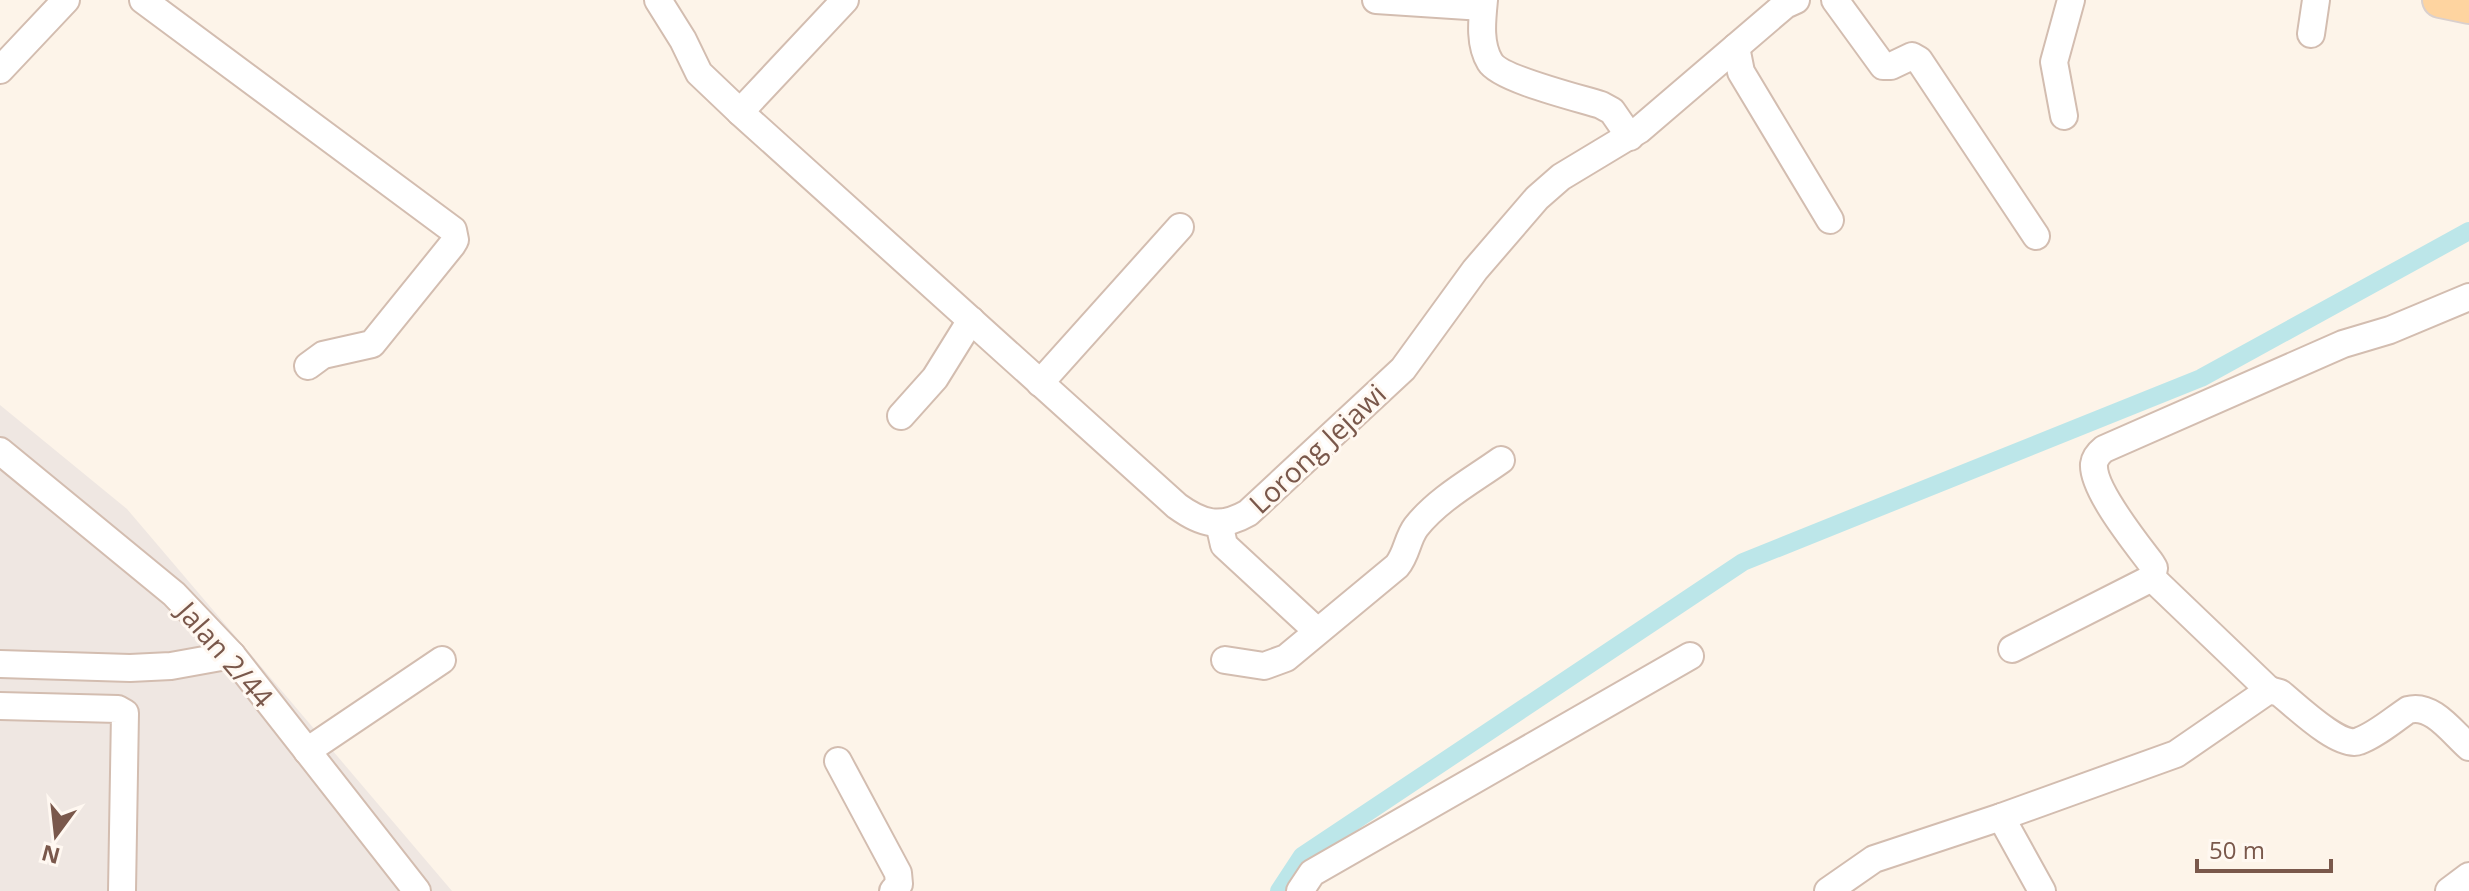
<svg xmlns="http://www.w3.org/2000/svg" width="2469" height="891" viewBox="0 0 2469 891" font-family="'Open Sans',sans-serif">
	<rect width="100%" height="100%" fill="#fdf4e9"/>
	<path fill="#efe7e2" d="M0,405L127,509L452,891H0Z"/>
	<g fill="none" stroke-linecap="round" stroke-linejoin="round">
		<path stroke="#bce6e9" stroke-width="18" d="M1279,891L1302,856L1743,562L2201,378L2469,231"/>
		<defs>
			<g id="minor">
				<path d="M143,0L453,230L455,240L452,245L372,344L323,355L308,366"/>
				<path d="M658,0L683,40L699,73L740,112L1177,506C1202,524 1220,529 1248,513L1403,369L1475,270L1537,198L1561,177L1639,130L1785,5L1796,0"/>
				<path d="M1376,0L1483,7"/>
				<path d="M1484,0C1482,20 1479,44 1490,62C1500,79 1579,98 1601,105L1612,111L1630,137"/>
				<path d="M1835,0L1883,66H1891L1912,56L1919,60L2036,236"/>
				<path d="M2311,34L2316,0"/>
				<path d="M1736,47L1741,72L1830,220"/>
				<path d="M0,70L66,0"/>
				<path d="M740,112L845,0"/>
				<path d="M2064,116L2054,62L2071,0"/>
				<path d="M1040,383L1180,227"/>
				<path d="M901,416L935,378L971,320"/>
				<path d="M0,451L174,594L232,655L417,891"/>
				<path d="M1219,523L1224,545L1317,631"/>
				<path d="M2152,578L2269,690"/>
				<path d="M2012,649L2152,578L2154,568L2151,563C2136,543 2092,489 2094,464C2095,457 2099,453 2104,449L2343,344L2390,330L2469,297"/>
				<path d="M1225,660L1264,666L1286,658L1397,566C1407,554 1407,539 1416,527C1438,499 1473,480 1501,460"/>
				<path d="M0,664L130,668L171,666L232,655"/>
				<path d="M0,706L118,709L125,713L122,891"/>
				<path d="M307,751L442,660"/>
				<path d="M838,761L898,873L899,884L893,891"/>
				<path d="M2001,817L2042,891"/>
				<path d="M1300,891L1312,873L1690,656"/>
				<path d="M1828,891L1874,859L2001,817L2176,754L2269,690L2280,693C2295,705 2340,749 2359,741C2376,735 2393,720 2408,710C2432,703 2452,732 2469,747"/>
				<path d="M2449,891L2469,876"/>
			</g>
			<path id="major" d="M2440,0L2469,6"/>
		</defs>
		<use href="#minor" stroke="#d3bdb0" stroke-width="30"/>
		<use href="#major" stroke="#dad0cd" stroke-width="38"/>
		<use href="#minor" stroke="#fff" stroke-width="26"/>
		<use href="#major" stroke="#fed4a0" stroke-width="34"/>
	</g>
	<g text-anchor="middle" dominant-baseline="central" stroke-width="6" stroke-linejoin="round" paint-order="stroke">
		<g font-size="28" fill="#7a584b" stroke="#fff8f1">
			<text transform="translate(1317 448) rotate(-43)">Lorong Jejawi</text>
			<text transform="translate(226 654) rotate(49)">Jalan 2/44</text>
		</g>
	</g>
	<g transform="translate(56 835) rotate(195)" stroke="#fff8f1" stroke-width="6" paint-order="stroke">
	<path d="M0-6L14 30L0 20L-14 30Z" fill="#7a584b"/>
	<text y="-12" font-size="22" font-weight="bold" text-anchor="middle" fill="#7a584b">N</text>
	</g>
	<path d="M2197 859v12h134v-12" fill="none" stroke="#7a584b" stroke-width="4"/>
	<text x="2209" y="859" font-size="24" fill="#7a584b" stroke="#fff8f1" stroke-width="6" paint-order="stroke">50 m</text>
</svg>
